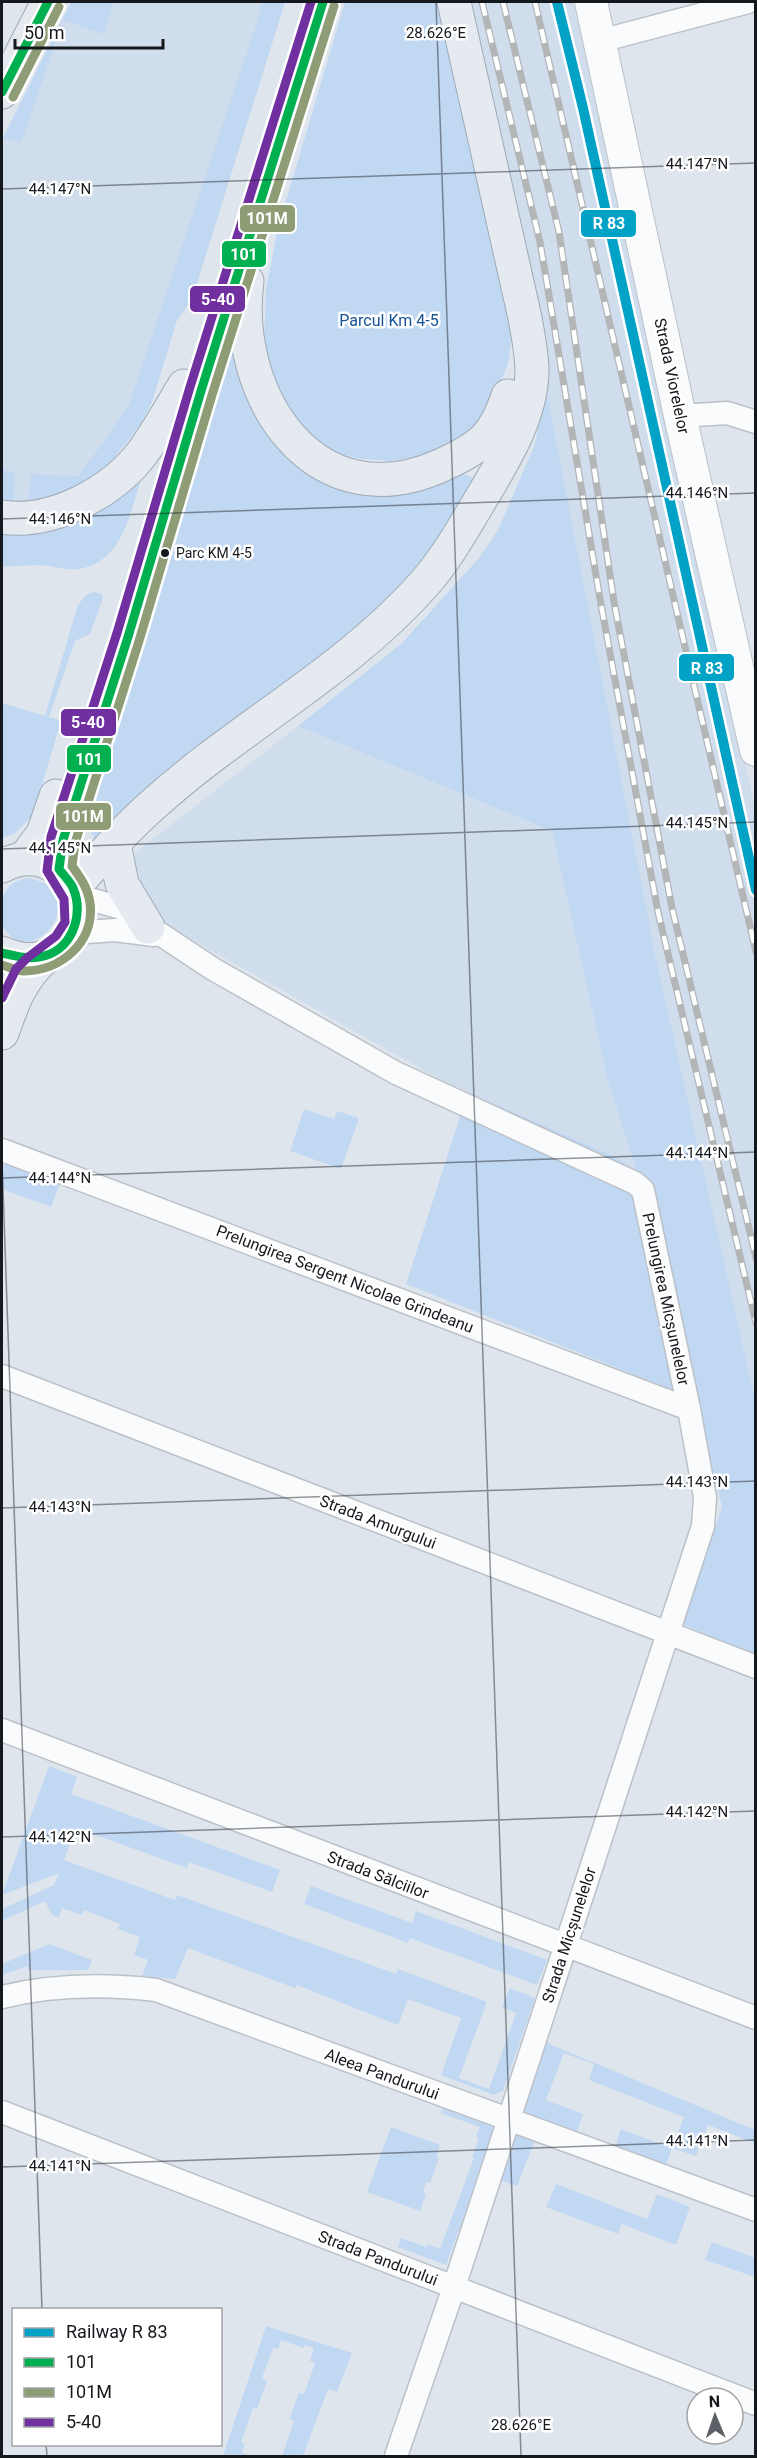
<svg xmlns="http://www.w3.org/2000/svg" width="757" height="2458" viewBox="0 0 757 2458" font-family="Roboto,sans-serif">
	<rect width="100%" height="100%" fill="#dee5ed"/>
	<g fill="#d0ddec">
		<path d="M71,2H285L192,299L177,320L152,402L141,424L53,499L2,505V140Z"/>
		<path d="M463,2H573L755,807V1400L655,954L546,388Z"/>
		<path d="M298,726L552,831L608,1081L636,1171L611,1155L441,1080L150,916L131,864L136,852Z"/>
	</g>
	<g fill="#c1d8f3">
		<path d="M71,2H114L104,34L63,20L21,143L3,138Z"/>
		<path d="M261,2H285L192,299L177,320L152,402L141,424L111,462L77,488L28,506L31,474L79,476L129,405L260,14Z"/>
		<path d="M345,2H447L512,337L508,363L490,411L461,440L420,457L388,461L355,458L324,449L282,405L264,346L266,289L278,228Z"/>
		<path d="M233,335L256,409L400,493L424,488L462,473L475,479L433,546L368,626L98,843C88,831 88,820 89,805Z"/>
		<path d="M546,388L655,954L755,1400V1655L682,1624L722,1507L695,1399L406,1284L468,1092L611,1155L636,1170L608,1081L552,831L298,726L401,644L479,558L498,530L535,444Z"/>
		<path d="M2,469L15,473L13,506L2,505Z"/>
		<path d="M141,479C130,514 122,562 79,569C65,571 52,565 38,565C26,565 14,567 2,566V531Z"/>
		<path d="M94,592L101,594L103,598L90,634L75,641L49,717L61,721L33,815L15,833L2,838V703L45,716L77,608C81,600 85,594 94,592Z"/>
		<path d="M26,878C97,887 35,977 2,926C1,901 0,885 26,878Z"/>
		<path d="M304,1109L334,1119L337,1111L359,1118L341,1169L290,1151Z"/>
		<path d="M2,1163L60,1183L51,1207L2,1189Z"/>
		<path d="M49,1766L77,1777L71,1794L280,1870L272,1892L189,1862L187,1868L76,1828L64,1860L175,1900L177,1895L396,1974L398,1969L487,2002L459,2078L489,2089L516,2013L502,2007L510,1988L535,1998L503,2091L494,2095L441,2075L461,2018L408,1999L398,2025L297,1985L295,1988L188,1948L175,1979L142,1976L148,1960L134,1955L140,1937L118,1929L120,1924L84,1910L82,1915L62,1908L59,1918L52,1915L45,1901L2,1921V1909L54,1885L59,1873L2,1895Z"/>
		<path d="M311,1886L412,1923L416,1911L547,1960L537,1985L410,1938L408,1943L304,1904Z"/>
		<path d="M49,1944L92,1960L88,1970H29L27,1966L2,1975V1964Z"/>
		<path d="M547,2043L755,2130V2143L708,2125L696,2156L672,2148L666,2165L615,2147L621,2129L672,2148L684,2117L589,2080L594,2064L564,2053L546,2100L583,2114L576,2134L523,2114Z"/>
		<path d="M445,2104L498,2124L446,2265L398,2247L401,2238L426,2247L428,2244L440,2249L474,2158L472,2157L479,2138L476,2136L480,2127L441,2113Z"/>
		<path d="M391,2127L440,2145L436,2156L439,2158L430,2183L426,2182L423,2192L426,2194L420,2211L367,2192Z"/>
		<path d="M518,2127L535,2140L517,2186L498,2180Z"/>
		<path d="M556,2184L647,2219L657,2194L690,2207L676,2245L622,2224L618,2234L546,2207Z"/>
		<path d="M712,2242L755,2258V2277L705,2260Z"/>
		<path d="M266,2326L352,2353L337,2392L328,2389L303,2456H282L294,2421L289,2419L299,2393L304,2394L315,2363L310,2361L314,2348L305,2345L304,2348L281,2340L278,2349L273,2348L262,2378L267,2381L257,2409L253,2408L241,2442L245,2444L242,2453L251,2456H223Z"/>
	</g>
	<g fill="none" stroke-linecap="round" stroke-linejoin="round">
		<defs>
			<g id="street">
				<path d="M600,41L748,2"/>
				<path d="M680,416L727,413L756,422"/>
				<path d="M76,895L121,908L213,969L396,1073L635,1183L643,1190L689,1409L705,1497L703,1526L454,2287L396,2456"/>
				<path d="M73,933L115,930L154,935"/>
				<path d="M2,1150L689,1409"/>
				<path d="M2,1376L756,1667"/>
				<path d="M2,1730L756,2018"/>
				<path d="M2,1997C51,1985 105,1984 156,1990L756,2210"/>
				<path d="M2,2112L756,2404"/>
			</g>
			<path id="secondary" d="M591,2L680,416L756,750"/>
			<g id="primary">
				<path d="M2,92L48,2"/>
				<path d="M247,281C232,396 315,523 442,465C481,447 494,437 508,396"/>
				<path d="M2,517C52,525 113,492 143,452C158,431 171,408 184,386"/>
				<path d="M114,843L122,884L148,927"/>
				<path d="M25,858L43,834L56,796"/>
				<path d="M2,866C65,833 110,923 51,954C34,963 18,960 2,953"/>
				<path d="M59,869L63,840L79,784L128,637L201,391L323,2"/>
				<path d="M74,887C100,858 126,828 156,802C242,725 347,671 424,584C447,558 464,527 482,497C504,460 531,417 532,372C532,354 528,335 525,318L454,2"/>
				<path d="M2,1033C13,1002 20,980 45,957"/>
			</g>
		</defs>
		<use href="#street" stroke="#bcc1c8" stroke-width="25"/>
		<use href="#secondary" stroke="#bcc1c8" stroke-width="34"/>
		<use href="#primary" stroke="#9faab6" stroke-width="35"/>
		<use href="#street" stroke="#fafbfc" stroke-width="22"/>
		<use href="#secondary" stroke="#fafbfc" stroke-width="32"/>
		<use href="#primary" stroke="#e5eaf0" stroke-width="33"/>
		<defs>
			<g id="rail">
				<path d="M482,2L540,242L600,599L658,912L756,1323"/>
				<path d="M503,2L559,232L614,602L672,908L756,1258"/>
				<path d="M535,2L756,952"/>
			</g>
		</defs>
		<use href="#rail" stroke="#b3b5b7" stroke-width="7"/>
		<use href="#rail" stroke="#fff" stroke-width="4.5" stroke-dasharray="14" stroke-linecap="butt"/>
		<defs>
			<g id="bus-1">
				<path d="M2,92L48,2"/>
				<path d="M2,953C15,956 25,959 39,957C71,953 85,915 73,888C70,881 63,875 59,869L63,840L128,637L201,391L323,2"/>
			</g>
			<g id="bus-2">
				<path d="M13,97L59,7"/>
				<path d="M2,965C9,967 17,971 24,971C61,971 95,942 90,903C88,888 80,877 72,866L75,843L139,641L212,395L334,6"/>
			</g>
			<path id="bus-3" d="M2,998L16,969L27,958L56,936L65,922L64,899L47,871L51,837L117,633L190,387L311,2"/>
		</defs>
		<use href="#bus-1" stroke="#fff" stroke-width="14"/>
		<use href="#bus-2" stroke="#fff" stroke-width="14"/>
		<use href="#bus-3" stroke="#fff" stroke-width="14"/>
		<use href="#bus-1" stroke="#00b050" stroke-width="9"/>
		<use href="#bus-2" stroke="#8f9d76" stroke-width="9"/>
		<use href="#bus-3" stroke="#7030a0" stroke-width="9"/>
		<defs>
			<path id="rail-1" d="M557,2L583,108L756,890"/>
		</defs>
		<use href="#rail-1" stroke="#fff" stroke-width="15"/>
		<use href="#rail-1" stroke="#01a2c5" stroke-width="10"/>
	</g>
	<path fill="none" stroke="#15191e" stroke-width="1.5" stroke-opacity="0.45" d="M436,2L521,2456M2,189L756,163M2,519L756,493M2,849L756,822M2,1160L42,2310M2,1178L756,1152M2,1508L756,1481M2,1837L756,1811M2,2167L756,2140M46,2444L47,2456"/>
	<circle fill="#15191e" stroke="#fff" stroke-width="2" cx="165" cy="553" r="5"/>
	<g text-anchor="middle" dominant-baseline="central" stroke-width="5" stroke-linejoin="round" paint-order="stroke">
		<g font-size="14" fill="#15191e" stroke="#fff" text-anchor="start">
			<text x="176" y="553">Parc KM 4-5</text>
		</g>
		<g font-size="16" fill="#145395" stroke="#fff">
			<text x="389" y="320">Parcul Km 4-5</text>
		</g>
		<g font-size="16" fill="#15191e" stroke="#fff">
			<text transform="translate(672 376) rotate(78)">Strada Viorelelor</text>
			<text transform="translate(345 1279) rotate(21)">Prelungirea Sergent Nicolae Grindeanu</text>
			<text transform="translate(666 1299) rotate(78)">Prelungirea Micșunelelor</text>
			<text transform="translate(378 1522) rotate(21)">Strada Amurgului</text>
			<text transform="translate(378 1875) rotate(21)">Strada Sălciilor</text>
			<text transform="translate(569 1935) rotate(-72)">Strada Micșunelelor</text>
			<text transform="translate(382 2074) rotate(20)">Aleea Pandurului</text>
			<text transform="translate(378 2258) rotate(21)">Strada Pandurului</text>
		</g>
	</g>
	<g font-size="15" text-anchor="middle" fill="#15191e" stroke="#fff" stroke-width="5" stroke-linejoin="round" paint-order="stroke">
		<text x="436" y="38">28.626°E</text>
		<text x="697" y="169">44.147°N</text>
		<text x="60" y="194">44.147°N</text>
		<text x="697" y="498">44.146°N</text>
		<text x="60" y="524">44.146°N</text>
		<text x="697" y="828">44.145°N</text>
		<text x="60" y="853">44.145°N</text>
		<text x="697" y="1158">44.144°N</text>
		<text x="60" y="1183">44.144°N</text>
		<text x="697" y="1487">44.143°N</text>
		<text x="60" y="1512">44.143°N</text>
		<text x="697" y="1817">44.142°N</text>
		<text x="60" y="1842">44.142°N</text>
		<text x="697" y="2146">44.141°N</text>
		<text x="60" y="2171">44.141°N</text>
		<text x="521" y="2430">28.626°E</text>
	</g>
	<g stroke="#fff" stroke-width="2">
		<rect x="239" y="204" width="57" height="29" rx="6" fill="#8f9d76"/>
		<rect x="580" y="209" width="57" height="29" rx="6" fill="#01a2c5"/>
		<rect x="221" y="240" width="46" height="28" rx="6" fill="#00b050"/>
		<rect x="189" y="285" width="57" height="28" rx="6" fill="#7030a0"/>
		<rect x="678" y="653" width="57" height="29" rx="6" fill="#01a2c5"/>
		<rect x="60" y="708" width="57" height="29" rx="6" fill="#7030a0"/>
		<rect x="66" y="744" width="46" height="29" rx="6" fill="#00b050"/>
		<rect x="55" y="802" width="57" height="29" rx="6" fill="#8f9d76"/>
	</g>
	<g font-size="16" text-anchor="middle" font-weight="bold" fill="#fff">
		<text x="267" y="224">101M</text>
		<text x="609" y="229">R 83</text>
		<text x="244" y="260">101</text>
		<text x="218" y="305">5-40</text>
		<text x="707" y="674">R 83</text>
		<text x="88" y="728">5-40</text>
		<text x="89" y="765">101</text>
		<text x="83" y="822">101M</text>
	</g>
	<rect width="757" height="2458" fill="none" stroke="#15191e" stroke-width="6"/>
	<rect x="12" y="2308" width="210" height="138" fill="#ffffff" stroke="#a1a3a5" stroke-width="1.5"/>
	<rect x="24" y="2328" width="30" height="9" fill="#01a2c5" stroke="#a1a3a5" stroke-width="1.5"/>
	<text x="66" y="2338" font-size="18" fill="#15191e">Railway R 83</text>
	<rect x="24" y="2358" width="30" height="9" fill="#00b050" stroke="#a1a3a5" stroke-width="1.5"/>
	<text x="66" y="2368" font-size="18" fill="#15191e">101</text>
	<rect x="24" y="2388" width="30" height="9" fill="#8f9d76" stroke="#a1a3a5" stroke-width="1.5"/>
	<text x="66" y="2398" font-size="18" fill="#15191e">101M</text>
	<rect x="24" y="2418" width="30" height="9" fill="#7030a0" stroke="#a1a3a5" stroke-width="1.5"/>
	<text x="66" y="2428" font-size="18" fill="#15191e">5-40</text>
	<g transform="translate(715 2416) rotate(358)"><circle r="28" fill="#ffffff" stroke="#a1a3a5" stroke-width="1.5"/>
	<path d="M0-4.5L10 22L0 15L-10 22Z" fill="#5b6066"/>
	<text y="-9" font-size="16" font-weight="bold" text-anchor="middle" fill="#15191e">N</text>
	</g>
	<path d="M15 39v9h148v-9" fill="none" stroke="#15191e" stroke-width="3"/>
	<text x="24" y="39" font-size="18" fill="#15191e" stroke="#ffffff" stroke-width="4.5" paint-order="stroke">50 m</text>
</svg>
